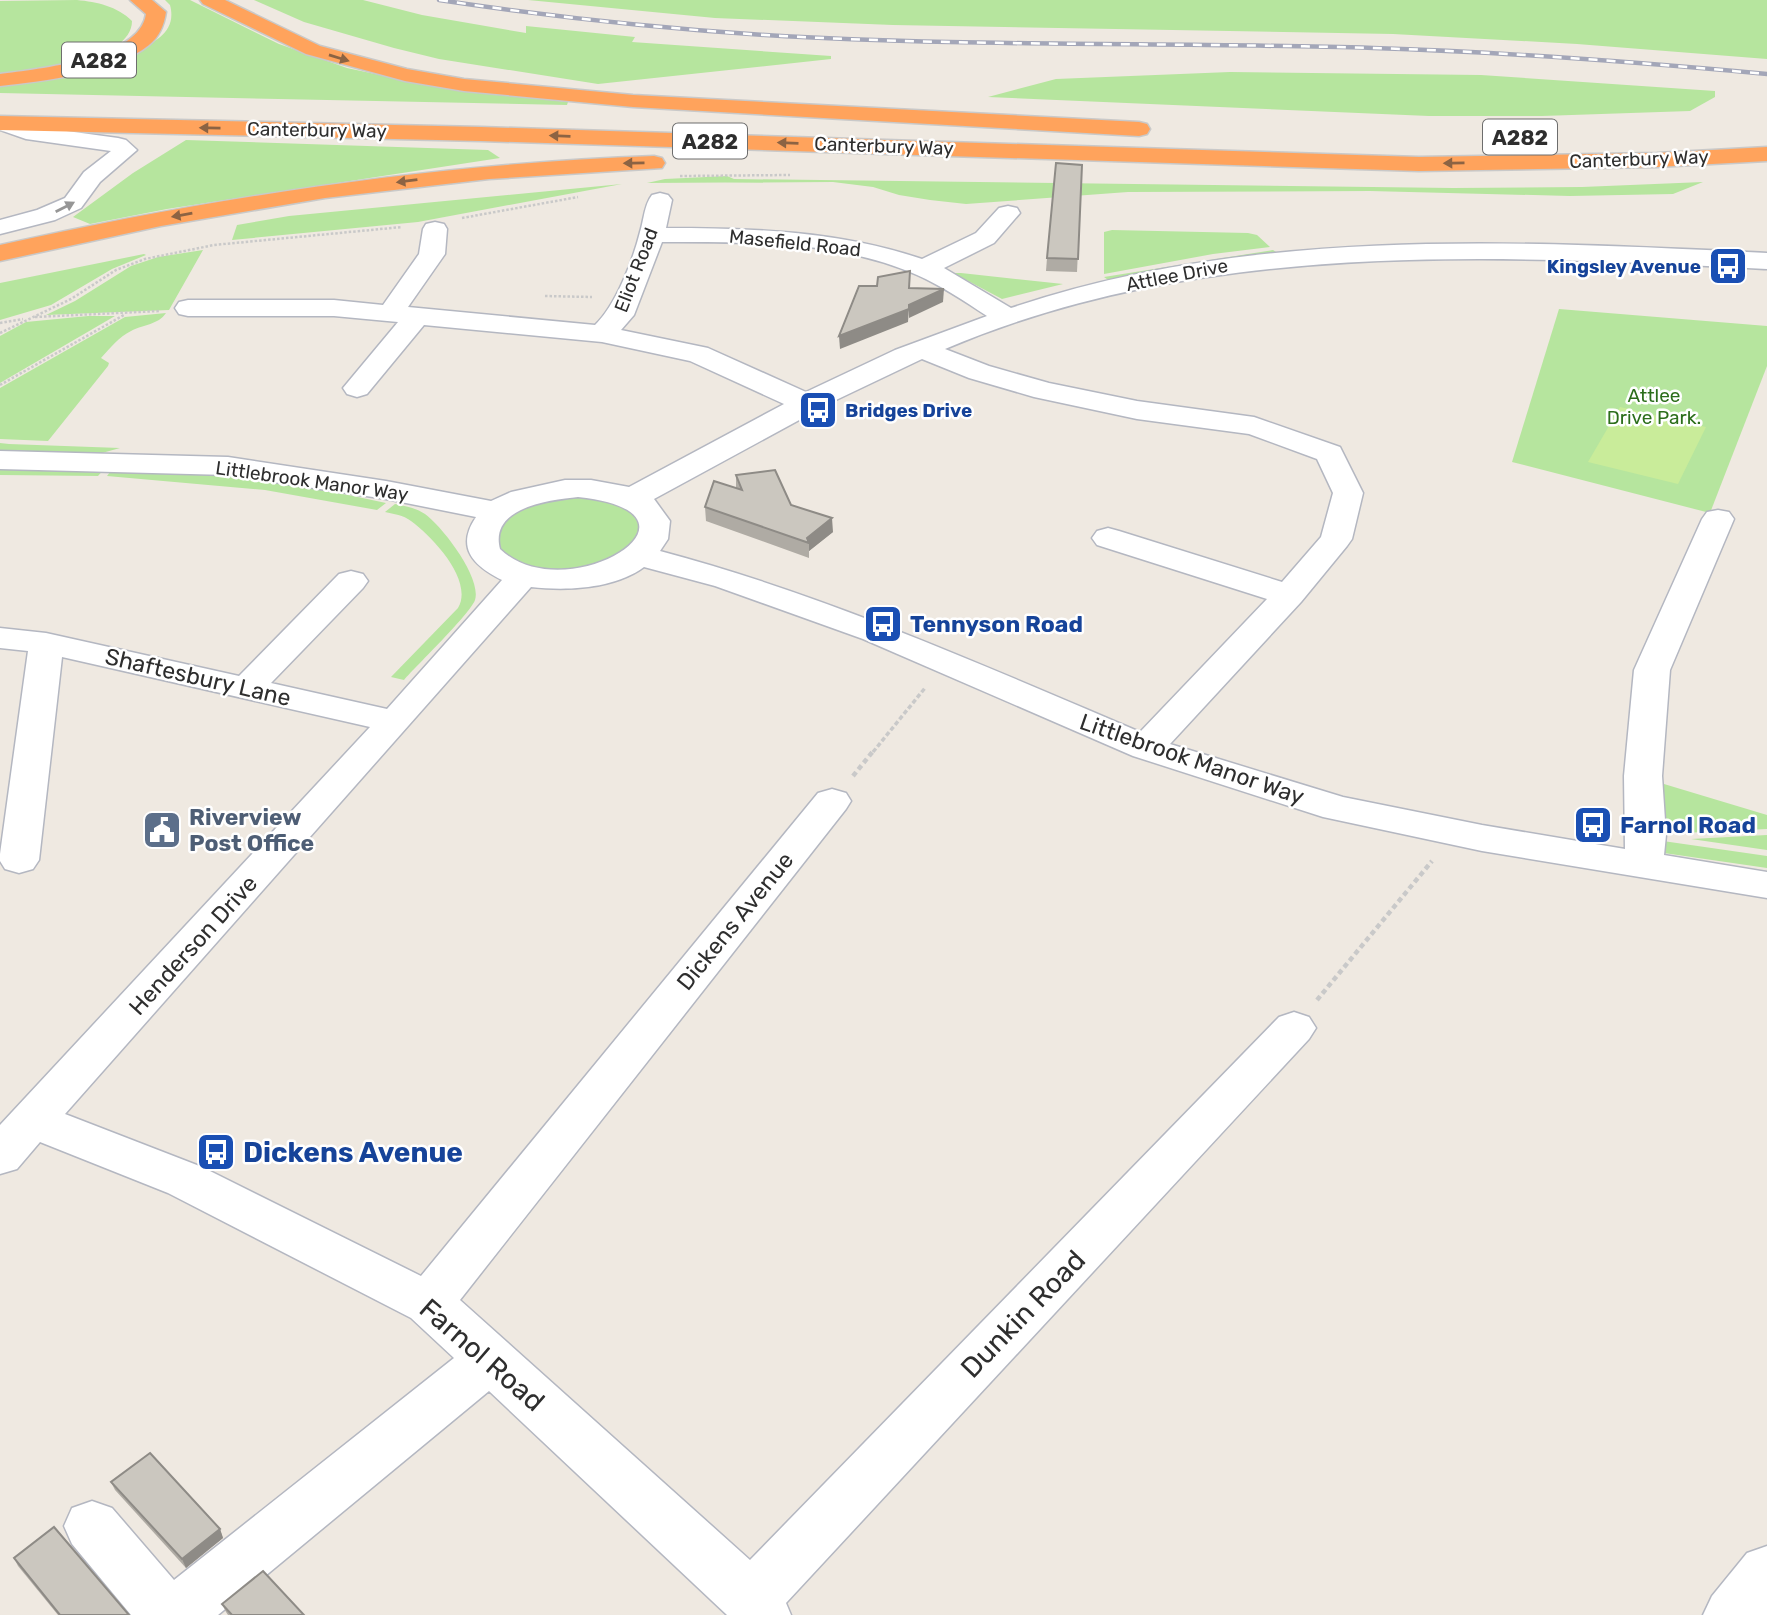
<svg xmlns="http://www.w3.org/2000/svg" width="1767" height="1615" viewBox="0 0 1767 1615" font-family="Rubik,sans-serif">
	<rect width="100%" height="100%" fill="#efe9e1"/>
	<g fill="#b6e59e">
		<path d="M77,0C97,2 117,6 132,21C132,62 31,72 0,77V1Z"/>
		<path d="M165,0H190L279,44L347,68L436,87L568,102L567,105L0,93V84L136,52C156,41 177,31 170,5Z"/>
		<path d="M254,0H363L422,15L526,33V26L635,37L632,42L831,56V59L598,84L439,59L394,48L304,22Z"/>
		<path d="M528,0H1767V59L1577,44L1393,34L893,25L715,18Z"/>
		<path d="M1230,72L1481,75L1715,91V97L1690,111L1542,116H1429L988,97L1056,79Z"/>
		<path d="M186,140L488,150L500,158L167,209L90,224L73,217L133,173Z"/>
		<path d="M727,176L734,179L1453,188L1582,187L1703,182L1673,194L1570,196L1370,191L1128,192L966,204L930,200L899,195L873,187L833,182L647,183L665,179Z"/>
		<path d="M622,184L418,222L232,240L237,225L289,216Z"/>
		<path d="M1112,230L1248,233L1257,235L1270,247L1213,254L1104,274V232Z"/>
		<path d="M203,250L169,310L46,315L75,301L131,266L158,257Z"/>
		<path d="M1273,250L1279,254L1111,282L1104,277Z"/>
		<path d="M144,254L146,255L112,269L51,305L0,320V283Z"/>
		<path d="M953,273H961L1063,284L1002,299Z"/>
		<path d="M1559,309L1767,326V366L1710,513L1512,462Z"/>
		<path d="M166,313C158,325 144,324 131,331C119,337 110,348 101,358L109,363L108,366L48,441L0,439V388L125,317Z"/>
		<path d="M88,316H115L0,383V336L26,322Z"/>
		<path d="M0,443L9,444L120,448L102,453L0,451Z"/>
		<path d="M0,464L106,467L98,476L0,475Z"/>
		<path d="M113,468C205,472 296,483 386,503L377,510L265,490L107,476Z"/>
		<path d="M565,496L606,498L641,517L643,539L597,568L540,571L507,559L497,546V531L508,517L527,506Z"/>
		<path d="M395,504C406,506 416,508 425,514C442,526 482,578 475,600C470,614 417,665 404,680L391,677L458,608C474,581 433,537 411,521C403,515 394,514 385,512Z"/>
		<path d="M1654,781L1767,815V829L1662,834Z"/>
		<path d="M1767,835V850L1691,839Z"/>
		<path d="M1656,840L1767,856V868L1657,852Z"/>
	</g>
	<path fill="#c9ec9a" d="M1620,407L1706,427L1678,484L1588,462Z"/>
	<g fill="none" stroke-linecap="round" stroke-linejoin="round">
		<defs>
			<g id="minor">
				<path d="M0,117L30,126L118,138L126,140L137,150L100,182L81,208L55,220L0,234V220L37,210L65,198L84,172L111,151L26,139L0,130Z"/>
				<path d="M660,193L668,195L672,200L666,228C753,228 839,231 922,259L976,233L999,208L1008,206L1017,208L1020,213L994,243L944,268L1011,308C1253,226 1516,241 1767,253V269C1494,255 1203,239 945,349L989,366L1049,383L1137,401L1254,417L1340,447L1363,493L1352,539L1347,546L1301,602L1170,744L1343,797L1482,825L1625,849L1624,776L1634,670L1702,519L1707,512L1718,510L1729,512L1734,519L1670,670L1662,776L1666,835L1664,855L1767,872V898L1482,851L1323,817L1133,756L863,639L715,586L644,567C614,589 567,591 531,587L65,1114L202,1167L421,1276L818,793L832,789L846,793L851,801L846,809L460,1300L750,1560L1279,1017L1294,1012L1309,1017L1316,1028L1309,1039L786,1603L791,1615H727L489,1391L218,1615H131L72,1544L64,1526L72,1508L92,1501L112,1508L174,1580L454,1358L411,1318L168,1193L40,1142L17,1169L0,1174V1125L370,727L62,657L39,860L33,869L19,873L5,869L0,861V854L28,651L0,648V628L46,633L239,676L339,574L351,571L363,574L368,581L363,588L271,683L387,709L502,580C474,566 455,548 476,517L386,499L228,475L0,469V451L228,457L386,481L491,501L511,492L565,480H591L629,487L784,404L690,361L602,342L424,325L367,394L357,397L347,394L343,388L398,322L334,316H188L179,314L175,308L179,302L188,300H334L383,305L419,254L423,229L426,224L435,222L444,224L447,229L445,254L408,307L595,325C616,305 633,260 640,232C644,220 644,205 652,195ZM662,242C746,242 838,240 917,275C942,286 964,301 987,316L895,350L806,392L708,348L621,330L634,315ZM922,359L969,378L1034,397L1137,419L1249,434L1317,459L1333,493L1321,537L1282,582L1119,531L1108,528L1097,531L1092,538L1097,545L1267,599L1140,732C982,665 826,595 660,551L668,539L670,521L654,499L836,400ZM578,497C727,513 566,612 500,549C489,507 550,500 578,497Z"/>
				<path d="M1767,1546V1615H1703L1712,1596L1747,1553Z"/>
			</g>
			<g id="highway">
				<path d="M130,0H152L166,12C164,25 160,36 149,45C115,73 44,81 0,86V74C38,69 140,59 146,14Z"/>
				<path d="M200,0H225L320,46L407,69L464,79L633,95L1139,122L1147,124L1150,129L1147,134L1139,136L633,107L464,91L405,81L306,54L203,4Z"/>
				<path d="M0,116L481,127L1419,157L1657,153L1767,147V161L1657,167L1419,171L481,141L0,130Z"/>
				<path d="M654,156L662,158L665,163L662,168L489,179L325,198L161,226L0,261V245C216,197 432,164 654,156Z"/>
			</g>
		</defs>
		<use href="#minor" stroke="#b4b7c1" stroke-width="3"/>
		<use href="#highway" stroke="#c9c9c9" stroke-width="3"/>
		<g stroke="#c9c9c9" stroke-width="2.5" stroke-dasharray="2.5 2" stroke-linecap="butt">
			<path d="M680,176L790,175"/>
			<path d="M462,218L578,197"/>
			<path d="M545,296L592,297"/>
			<path d="M35,317L159,311"/>
			<path d="M0,323L23,319"/>
			<path d="M0,333L71,299L116,270L145,259L214,245L402,227"/>
			<path d="M0,385L124,315"/>
		</g>
		<path stroke="#c9c9c9" stroke-width="3.5" stroke-dasharray="4.5 2.5" stroke-linecap="butt" d="M873,752L925,688"/>
		<g stroke="#c9c9c9" stroke-width="4.5" stroke-dasharray="5 3.5" stroke-linecap="butt">
			<path d="M853,776L874,750"/>
			<path d="M1317,1000L1432,861"/>
		</g>
		<use href="#minor" fill="#fff" fill-rule="evenodd"/>
		<use href="#highway" fill="#ffa35c" fill-rule="evenodd"/>
		<defs>
			<path id="rail" d="M439,0C547,16 655,28 765,35C967,47 1170,42 1373,48C1505,52 1636,62 1767,74"/>
		</defs>
		<use href="#rail" stroke="#a3a6b8" stroke-width="4.5"/>
		<use href="#rail" stroke="#fff" stroke-width="2.5" stroke-dasharray="9" stroke-linecap="butt"/>
	</g>
	<g fill="#afaba4">
		<path d="M1082,165L1077,272L1046,271L1047,258Z"/>
		<path d="M736,475L791,505L833,532L809,551V558L706,521L705,507L736,488Z"/>
		<path d="M111,1482L220,1529L223,1538L186,1568L115,1490Z"/>
		<path d="M14,1558L129,1615H58L18,1566Z"/>
		<path d="M222,1604L304,1615H228L226,1612Z"/>
	</g>
	<g fill="#8e8b86">
		<path d="M944,289L943,302L909,318V305Z"/>
		<path d="M909,309L908,322L840,349L839,336Z"/>
		<path d="M832,518L833,532L809,551V543L807,538Z"/>
		<path d="M220,1529L223,1538L186,1568L182,1559Z"/>
	</g>
	<g fill="#cbc7bf" stroke="#8e8b86" stroke-width="2">
		<path d="M1056,163L1082,165L1078,259L1047,258Z"/>
		<path d="M910,271L909,288L944,289L909,305V309L839,336L859,286H877L878,277Z"/>
		<path d="M775,470L791,505L832,518L807,538L809,543L705,507L714,481L742,490L736,475Z"/>
		<path d="M150,1453L220,1529L182,1559L111,1482Z"/>
		<path d="M54,1527L129,1615H60L14,1558Z"/>
		<path d="M263,1571L304,1615H232L222,1604Z"/>
	</g>
	<defs><path id="oneway-solid" d="M-6-.8H1V-3.2L6.5 0L1 3.2V.8H-6Z" transform="scale(1.75)"/></defs>
	<g fill="#8c6343">
		<use href="#oneway-solid" transform="translate(339 58) rotate(17)"/>
		<use href="#oneway-solid" transform="translate(210 128) rotate(-179)"/>
		<use href="#oneway-solid" transform="translate(560 136) rotate(-178)"/>
		<use href="#oneway-solid" transform="translate(788 143) rotate(-178)"/>
		<use href="#oneway-solid" transform="translate(634 163) rotate(179)"/>
		<use href="#oneway-solid" transform="translate(1454 163) rotate(179)"/>
		<use href="#oneway-solid" transform="translate(407 181) rotate(173)"/>
		<use href="#oneway-solid" transform="translate(182 215) rotate(170)"/>
	</g>
	<use fill="#969696" href="#oneway-solid" transform="translate(65 207) rotate(-27)"/>
	<defs>
		<symbol id="bus-square" viewBox="-11 -11 22 22"><rect x="-9" y="-9" width="18" height="18" rx="4" fill="#1a4fb4" stroke="#fff"/><path d="M-5-6H5V4H4V6H2V4H-2V6H-4V4H-5ZM-3.5-4V0h7V-4ZM-3.5 1.2v1.5H-2V1.2ZM2 1.2v1.5H3.5V1.2Z" fill="#fff"/></symbol>
		<symbol id="civic-square" viewBox="-11 -11 22 22"><rect x="-9" y="-9" width="18" height="18" rx="4" fill="#5c6f8a" stroke="#fff"/><path d="M-.6-6.5H3V-4.5H.6V-3L4-1V1h2V6H-6V1h2V-1L-.6-3ZM-1.2 2.5V6h2.4V2.5Z" fill="#fff"/></symbol>
	</defs>
	<g fill-rule="evenodd">
		<use href="#bus-square" x="1706" y="244" width="44" height="44"/>
		<use href="#bus-square" x="796" y="388" width="44" height="44"/>
		<use href="#bus-square" x="861" y="602" width="44" height="44"/>
		<use href="#bus-square" x="1571" y="803" width="44" height="44"/>
		<use href="#civic-square" x="140" y="808" width="44" height="44"/>
		<use href="#bus-square" x="194" y="1130" width="44" height="44"/>
	</g>
	<g text-anchor="middle" dominant-baseline="central" stroke-width="5" stroke-linejoin="round" paint-order="stroke">
		<g font-size="19" fill="#2e2e2e" stroke="#fff">
			<text transform="translate(317 130) rotate(1)">Canterbury Way</text>
			<text transform="translate(884 146) rotate(2)">Canterbury Way</text>
			<text transform="translate(1639 159) rotate(-2)">Canterbury Way</text>
			<text transform="translate(795 243) rotate(6)">Masefield Road</text>
			<text transform="translate(636 270) rotate(-69)">Eliot Road</text>
			<text transform="translate(1177 275) rotate(-11)">Attlee Drive</text>
			<text transform="translate(312 481) rotate(8)">Littlebrook Manor Way</text>
		</g>
		<g font-size="19" font-weight="bold" fill="#164399" stroke="#fff" text-anchor="end">
			<text x="1701" y="266">Kingsley Avenue</text>
			<text x="845" y="410" text-anchor="start">Bridges Drive</text>
		</g>
		<g font-size="19" fill="#2c6e1b" stroke="#fff">
			<text x="1654" y="395">Attlee<tspan x="1654" dy="22">Drive Park.</tspan></text>
		</g>
		<g fill="#fff" stroke="#6d6d6d" stroke-width="2">
			<rect x="62" y="42.5" width="74" height="35" rx="5"/>
			<rect x="1483" y="119.5" width="74" height="35" rx="5"/>
			<rect x="673" y="123.5" width="74" height="35" rx="5"/>
		</g>
		<g font-size="21" font-weight="bold" fill="#2e2e2e">
			<text x="99" y="60">A282</text>
			<text x="1520" y="137">A282</text>
			<text x="710" y="141">A282</text>
		</g>
		<g font-size="23" font-weight="bold" fill="#164399" stroke="#fff" text-anchor="start">
			<text x="910" y="624">Tennyson Road</text>
			<text x="1620" y="825">Farnol Road</text>
		</g>
		<g font-size="23" fill="#2e2e2e" stroke="#fff">
			<text transform="translate(198 677) rotate(13)">Shaftesbury Lane</text>
			<text transform="translate(1192 759) rotate(19)">Littlebrook Manor Way</text>
			<text transform="translate(735 921) rotate(-51)">Dickens Avenue</text>
			<text transform="translate(193 945) rotate(-48)">Henderson Drive</text>
		</g>
		<g font-size="23" font-weight="bold" fill="#4e5e75" stroke="#fff" text-anchor="start">
			<text x="189" y="817">Riverview<tspan x="189" dy="26">Post Office</tspan></text>
		</g>
		<g font-size="28" font-weight="bold" fill="#164399" stroke="#fff" text-anchor="start">
			<text x="243" y="1152">Dickens Avenue</text>
		</g>
		<g font-size="28" fill="#2e2e2e" stroke="#fff">
			<text transform="translate(1023 1314) rotate(-46)">Dunkin Road</text>
			<text transform="translate(482 1355) rotate(41)">Farnol Road</text>
		</g>
	</g>
</svg>
